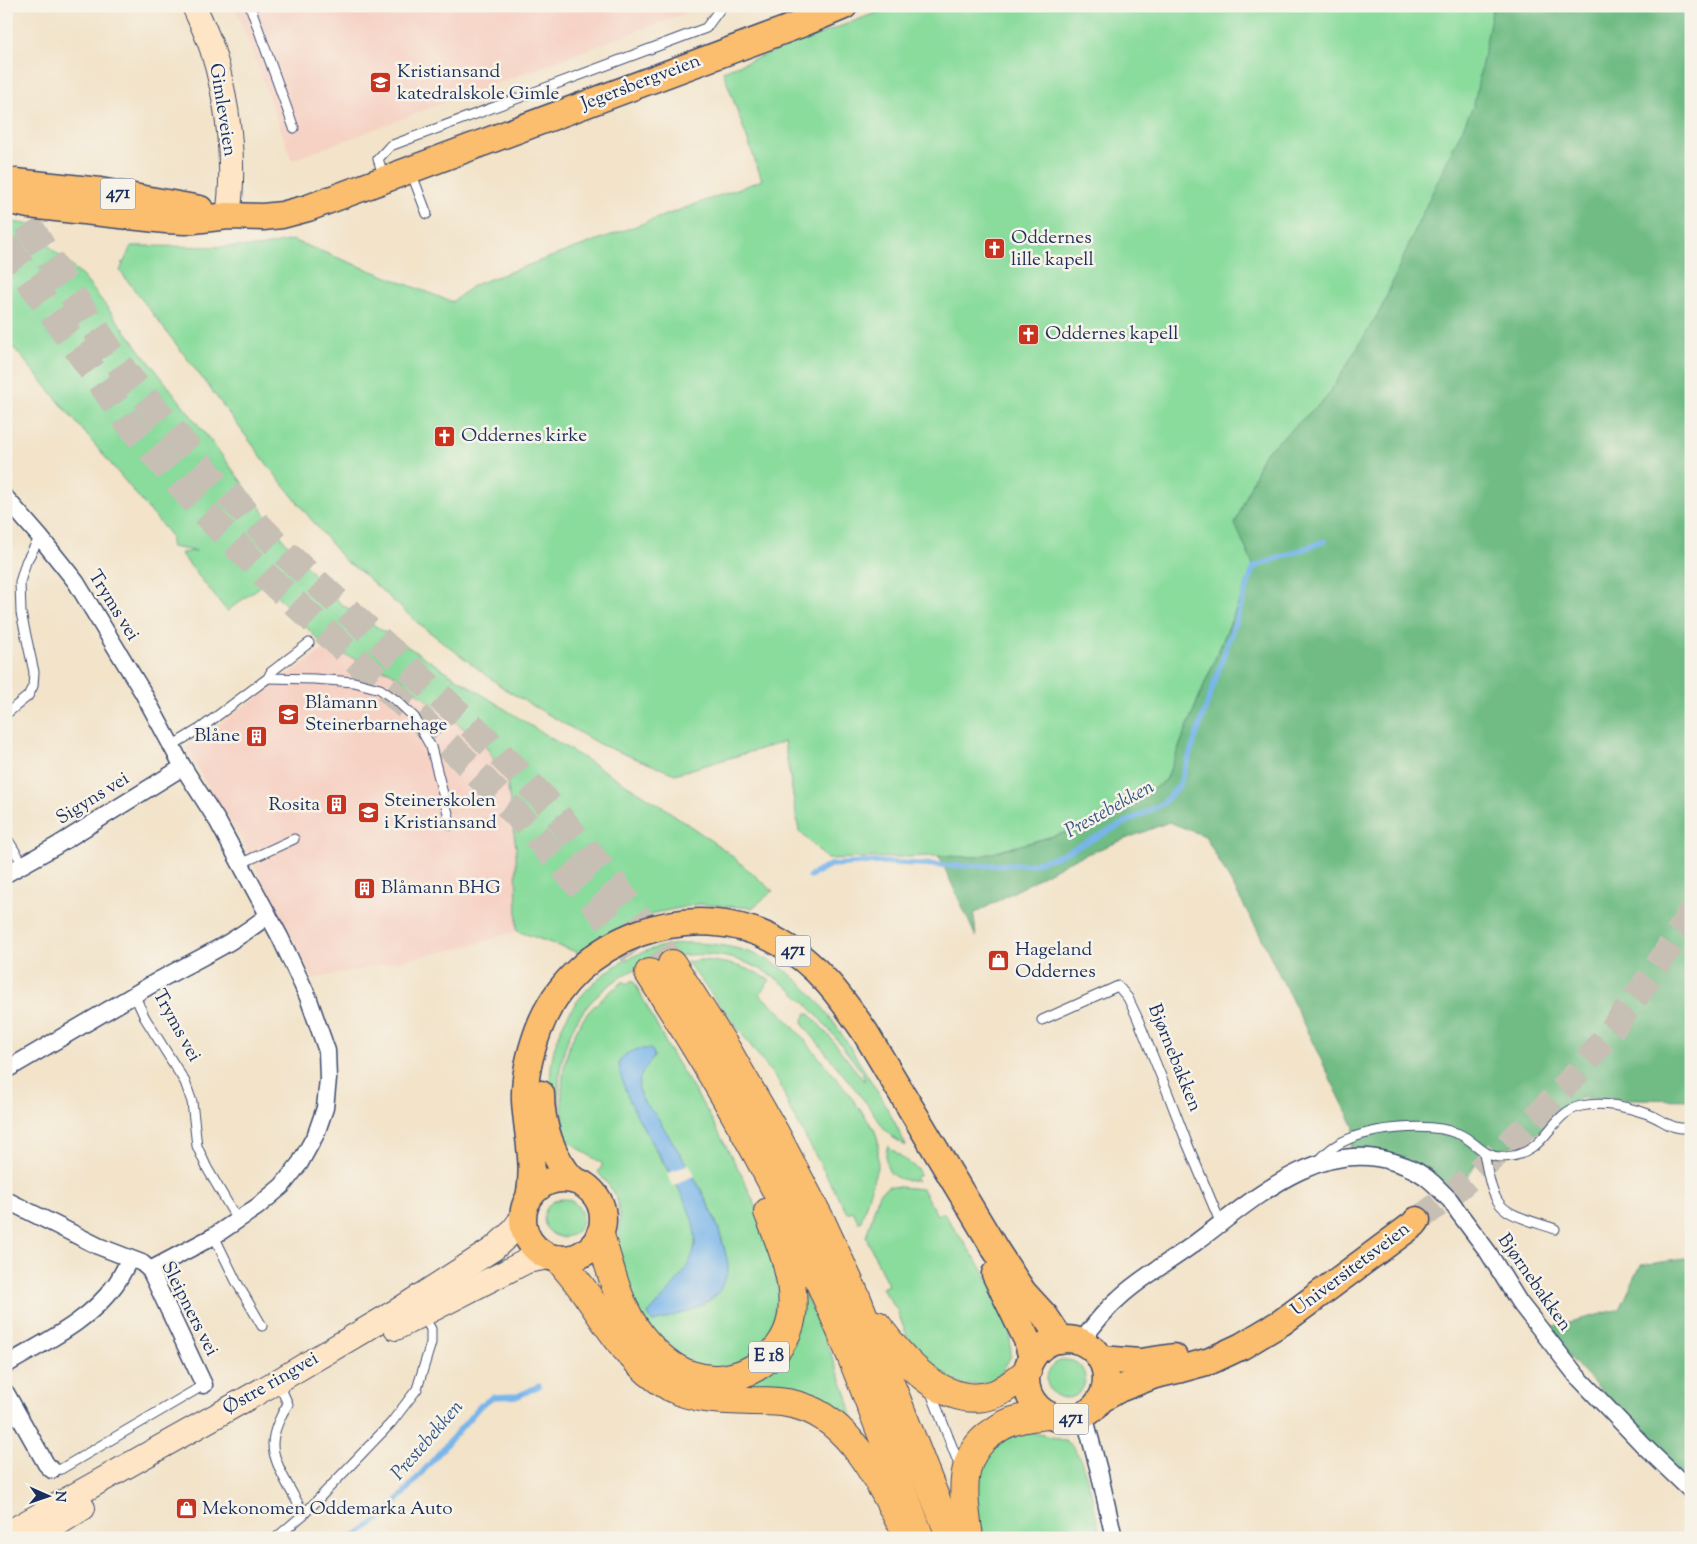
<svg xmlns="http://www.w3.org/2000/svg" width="1697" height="1544" viewBox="0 0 1697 1544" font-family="'Sorts Mill Goudy',serif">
	<rect width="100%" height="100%" fill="#f7f3e8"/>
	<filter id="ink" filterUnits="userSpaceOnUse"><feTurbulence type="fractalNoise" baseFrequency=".02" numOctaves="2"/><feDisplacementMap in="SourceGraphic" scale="10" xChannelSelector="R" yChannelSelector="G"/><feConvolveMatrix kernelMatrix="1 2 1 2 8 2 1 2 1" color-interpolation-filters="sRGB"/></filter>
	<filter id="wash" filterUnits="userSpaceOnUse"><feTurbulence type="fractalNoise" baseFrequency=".0096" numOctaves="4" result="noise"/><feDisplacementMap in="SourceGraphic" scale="20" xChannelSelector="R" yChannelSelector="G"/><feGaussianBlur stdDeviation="1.12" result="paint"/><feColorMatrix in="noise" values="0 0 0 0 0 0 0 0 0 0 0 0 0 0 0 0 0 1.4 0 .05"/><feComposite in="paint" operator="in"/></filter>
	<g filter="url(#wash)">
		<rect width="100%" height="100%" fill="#f2e3c9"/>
		<g fill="#f6d2c4">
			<path d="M235,6H704L292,160Z"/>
			<path d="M326,648L390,672L485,745L507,781L516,848L517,931L470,946L313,979L243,843L185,748Z"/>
		</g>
		<g fill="#8adc9d" stroke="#52867e" fill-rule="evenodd">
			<path d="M894,6H1495L1492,60L1442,189L1256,553L1254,567L1202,690L1166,780L1107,821L978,857L935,856L827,859L799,831L784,742L675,774L599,744L506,690L419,624L360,571L345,561L273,472L209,387L120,271L123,264L121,263L124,262L131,246L260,247L292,240L452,302L474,285L762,180L723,71Z"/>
			<path d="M6,221L39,226L45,242L82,276L92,288L227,462L292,551L341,604L536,729L663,807L726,851L773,891L752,908L699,904L655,913L582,954L517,931L516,848L507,781L485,745L391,672L326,648L265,583L227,611L180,553L196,551L171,547V536L15,349L6,345Z"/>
			<path d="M683,943C777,942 812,985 858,1060C875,1088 893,1116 906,1146L892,1137L886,1131L867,1104L805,1027C801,1021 803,1018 808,1012L829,1036L864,1081V1078L862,1072C834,1036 805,994 764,971C700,935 612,960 575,1024C557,1057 556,1095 563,1131L565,1132C559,1092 560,1048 587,1014C597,1001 611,991 624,981L626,984L633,980L671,1053L707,1111L741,1174L768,1233L783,1313L769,1344L731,1367L697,1366L662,1343L636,1311L619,1251L620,1216L617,1201L613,1191L598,1172L602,1166V1163C593,1158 564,1140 560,1132C555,1122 552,1102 551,1091C545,1027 589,970 649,950C660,946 672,945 683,943ZM641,1071C635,1091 640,1101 656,1115C681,1157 712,1199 724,1247C726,1255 728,1262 728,1270C727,1276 722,1286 719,1291C707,1307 672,1316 653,1322L648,1314C664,1297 689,1273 694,1249C703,1217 668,1173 653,1146C642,1125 632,1105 623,1084Z"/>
			<path d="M701,960C727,962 748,967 770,980L759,994L779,1011L803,1038L846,1090L874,1129L878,1140V1164L861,1221L859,1223L853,1211L847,1213L789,1107L780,1084L687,962Z"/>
			<path d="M888,1146L917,1169L920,1175L915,1178L917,1181C900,1180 886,1178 886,1158C886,1153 886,1150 888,1146Z"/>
			<path d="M888,1186L922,1189L937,1215L943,1212L988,1277L1010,1329L1011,1356L1000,1375L991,1382L966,1386L940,1376L918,1354L906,1334L897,1310L882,1288L888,1285L866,1237L879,1193Z"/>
			<circle cx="563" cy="1218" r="19"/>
			<path d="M805,1294L824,1335L847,1396L856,1431L740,1392Z"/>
			<circle cx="1066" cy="1379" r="19"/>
			<path d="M1034,1433C1045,1436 1058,1437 1068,1443C1087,1455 1095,1515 1101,1538H985L974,1505L979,1463L999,1440L1018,1434Z"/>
		</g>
		<g fill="#6fbc84" stroke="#457671">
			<path d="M1493,6H1691V1100L1581,1098L1527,1141L1480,1157L1454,1198L1375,1160L1350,1157L1354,1127L1258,931L1205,836L1169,822L1069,861L974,914L976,937L939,856L978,857L1107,821L1166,780L1202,690L1254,567L1235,524L1263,455L1327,397L1381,309L1422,214L1474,104Z"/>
			<path d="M1691,1258V1487L1543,1329L1620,1309L1641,1265Z"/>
		</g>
		<path fill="#78b5ea" stroke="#4a72a4" d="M638,1049H650L653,1051L654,1057C634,1080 632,1093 656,1115C681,1157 712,1199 724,1248C726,1255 728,1262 728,1270C727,1276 722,1286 719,1291C707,1308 672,1316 653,1322L648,1314C664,1297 688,1273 694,1250C707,1203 621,1118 619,1062L626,1054Z"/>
		<path fill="#f2e3c9" d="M689,1164L695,1175L673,1186L667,1174Z"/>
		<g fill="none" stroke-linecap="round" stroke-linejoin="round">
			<g stroke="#78b5ea" stroke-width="5.5">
				<path d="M810,876L830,865L879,862L959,866L1032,864L1061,855L1162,804L1179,786L1254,567L1325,541"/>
				<path d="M351,1538L383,1517L481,1405L493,1397L518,1396L539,1386"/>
			</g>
		</g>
	</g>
	<g filter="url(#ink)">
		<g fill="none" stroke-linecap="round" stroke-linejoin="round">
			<path stroke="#c7bfb4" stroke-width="26" stroke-dasharray="26 13" stroke-linecap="butt" d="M1417,1220C1439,1205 1461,1186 1481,1168C1567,1094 1634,1009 1691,911"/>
			<g stroke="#c7bfb4" stroke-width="28" stroke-dasharray="28 14" stroke-linecap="butt">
				<path d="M6,188L64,283L125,373L209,475L287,555L476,730L545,800L613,883L672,964"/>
				<path d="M6,243L26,275L129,423L200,508L270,580L460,756L527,825L596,905L649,973"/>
			</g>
			<defs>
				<g id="lane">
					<path d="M250,6L294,128"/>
					<path d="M796,6L800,21"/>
					<path d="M411,172L427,214"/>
					<path d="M384,177L378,159L390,146L706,28L722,6"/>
					<path d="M268,678L314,679L354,682L380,689L397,701L414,717L431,747L451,825"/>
					<path d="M6,714L28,696L33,686L34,672L21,613L20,582L26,562L40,537"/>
					<path d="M173,745L201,728L268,678L271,672L309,643"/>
					<path d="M6,837L23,864"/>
					<path d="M242,863L294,839"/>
					<path d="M134,994L145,1018L185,1082L192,1102L197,1146L207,1168L238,1221"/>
					<path d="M1042,1020L1118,986L1128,998L1137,1017L1167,1091L1187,1143L1221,1224"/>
					<path d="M1484,1153C1495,1214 1498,1210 1555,1229"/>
					<path d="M1317,1163C1323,1156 1329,1149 1337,1145C1364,1128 1429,1121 1459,1134C1474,1140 1483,1157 1501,1157C1548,1157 1547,1114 1581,1106C1602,1101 1629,1107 1648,1114C1666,1121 1670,1130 1691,1128"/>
					<path d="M214,1236L236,1281L262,1326"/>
					<path d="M278,1382L288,1404C281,1414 273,1432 273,1444C272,1462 295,1497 304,1514"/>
					<path d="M930,1390L960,1467"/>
					<path d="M52,1470L61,1469L204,1385"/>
					<path d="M276,1538L304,1514L391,1423L417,1389L431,1343V1329L423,1316"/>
				</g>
				<g id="street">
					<path d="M6,498L40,537L76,582L142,691L183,767L218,822L280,937L308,997L327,1051L328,1079L325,1108L316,1134L300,1163L282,1186L257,1207L214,1236L150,1270"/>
					<path d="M6,874L56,846L183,767"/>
					<path d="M6,1070C58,1040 109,1009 161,979C197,959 236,942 268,915"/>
					<path d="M6,1200L98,1246L142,1263L150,1270L204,1385"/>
					<path d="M1459,1213L1488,1252L1519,1302L1577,1376L1643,1445L1691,1491"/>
					<path d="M1081,1342C1092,1327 1104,1311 1118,1299C1141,1277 1170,1262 1195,1243C1252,1201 1317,1138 1394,1162C1408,1166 1424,1174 1434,1184"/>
					<path d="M6,1365C44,1342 89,1322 115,1285C121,1277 125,1267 130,1259"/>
					<path d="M6,1393L46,1464L52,1470"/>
					<path d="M1084,1415L1099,1471L1114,1538"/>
				</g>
				<g id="secondary">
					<path d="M194,6C200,20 207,34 212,49C228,100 236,163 228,216"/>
					<path d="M396,1328L527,1261L549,1257"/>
					<path d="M6,1534L278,1381L400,1309L493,1249L511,1233L523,1217"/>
					<path d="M35,1538L83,1508"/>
				</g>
				<g id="primary">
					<path d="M6,181L100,191L200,209"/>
					<path d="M6,200L29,205L166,220L185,221L228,216L263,217L282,215L308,208L801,24L844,6"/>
					<path d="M541,1094C541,1124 552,1158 573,1180"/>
					<circle cx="563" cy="1219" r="40"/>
					<path d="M529,1198C536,1165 527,1134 525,1101C524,1077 530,1053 538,1031C572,937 694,893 780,943C818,965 841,997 865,1032L995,1249L1023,1292L1045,1316L1061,1340"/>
					<path d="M995,1274L1027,1340L1032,1358"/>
					<circle cx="1066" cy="1379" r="40"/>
					<path d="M1101,1359L1140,1362L1174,1357"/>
					<path d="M1100,1400L1119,1389L1155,1375L1181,1369L1210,1361L1242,1346L1282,1322L1414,1224L1417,1220"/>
				</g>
				<g id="highway">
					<path d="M672,964L727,1050L775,1133L822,1223L857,1299L951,1538"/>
					<path d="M649,973C697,1047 742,1123 782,1202C836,1310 879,1424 920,1538"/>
					<path d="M600,1235C611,1270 618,1306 641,1336C654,1352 672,1369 691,1375C734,1390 786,1360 792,1315C796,1279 781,1245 768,1212"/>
					<path d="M559,1259C568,1271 578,1282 587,1295C611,1329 632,1366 670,1387C695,1400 723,1400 751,1401C767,1401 784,1401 800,1406C848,1420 878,1478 899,1520"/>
					<path d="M877,1325C902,1360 946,1412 995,1394C1007,1389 1017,1380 1027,1372"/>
					<path d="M969,1538C964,1499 955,1457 993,1432C1001,1426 1011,1421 1021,1419C1029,1417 1038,1416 1047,1415"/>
				</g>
			</defs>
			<use href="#lane" stroke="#3b4a6e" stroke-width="11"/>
			<use href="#street" stroke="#3b4a6e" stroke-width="19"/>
			<use href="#secondary" stroke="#3b4a6e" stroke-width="26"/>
			<use href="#primary" stroke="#3b4a6e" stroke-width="29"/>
			<use href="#highway" stroke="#3b4a6e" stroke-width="30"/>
			<use href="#lane" stroke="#fff" stroke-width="9"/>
			<use href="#street" stroke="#fff" stroke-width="16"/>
			<use href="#secondary" stroke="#fde5c5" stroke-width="24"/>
			<use href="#primary" stroke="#fbbd6e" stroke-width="26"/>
			<use href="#highway" stroke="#fbbd6e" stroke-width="28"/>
			<defs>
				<path id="street-bridge" d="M1434,1184L1450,1200L1459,1213"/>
			</defs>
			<use href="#street-bridge" stroke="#3b4a6e" stroke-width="19" stroke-linecap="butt"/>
			<use href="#street-bridge" stroke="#fff" stroke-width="16"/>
		</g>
	</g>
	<defs>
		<symbol id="school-square" viewBox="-11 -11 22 22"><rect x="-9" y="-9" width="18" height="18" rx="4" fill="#c8321e" stroke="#f7f3e8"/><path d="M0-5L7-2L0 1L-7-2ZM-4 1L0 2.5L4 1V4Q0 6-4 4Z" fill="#fff"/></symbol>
		<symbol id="church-square" viewBox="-11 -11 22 22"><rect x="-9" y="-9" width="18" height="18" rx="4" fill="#c8321e" stroke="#f7f3e8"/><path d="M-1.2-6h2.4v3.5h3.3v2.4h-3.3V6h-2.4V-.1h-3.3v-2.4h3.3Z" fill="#fff"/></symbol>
		<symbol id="building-square" viewBox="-11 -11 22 22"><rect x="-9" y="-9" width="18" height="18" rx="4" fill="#c8321e" stroke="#f7f3e8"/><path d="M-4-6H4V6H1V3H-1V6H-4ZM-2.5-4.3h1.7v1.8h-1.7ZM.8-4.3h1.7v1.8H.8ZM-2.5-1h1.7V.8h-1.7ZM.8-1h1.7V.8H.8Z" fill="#fff"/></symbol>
		<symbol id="shop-square" viewBox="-11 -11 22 22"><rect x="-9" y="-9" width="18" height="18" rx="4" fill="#c8321e" stroke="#f7f3e8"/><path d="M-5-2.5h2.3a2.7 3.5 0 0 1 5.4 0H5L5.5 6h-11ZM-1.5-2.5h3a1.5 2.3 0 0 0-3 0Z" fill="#fff"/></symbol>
	</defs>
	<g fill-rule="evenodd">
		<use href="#school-square" x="368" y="70" width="25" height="25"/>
		<use href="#church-square" x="982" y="236" width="25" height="25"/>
		<use href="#church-square" x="1016" y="322" width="25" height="25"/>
		<use href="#church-square" x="432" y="424" width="25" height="25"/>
		<use href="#school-square" x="276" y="702" width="25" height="25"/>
		<use href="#building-square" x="244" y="724" width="25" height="25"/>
		<use href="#building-square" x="324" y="792" width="25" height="25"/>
		<use href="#school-square" x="356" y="800" width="25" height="25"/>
		<use href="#building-square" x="352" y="876" width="25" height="25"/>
		<use href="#shop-square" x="986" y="948" width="25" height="25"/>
		<use href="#shop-square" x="174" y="1496" width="25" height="25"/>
	</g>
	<g text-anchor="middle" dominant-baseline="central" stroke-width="5" stroke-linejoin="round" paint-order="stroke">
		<g fill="#f7f3e8" stroke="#5d6a87" stroke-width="1">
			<rect x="100.5" y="178.5" width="35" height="31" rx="4"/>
			<rect x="775.5" y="935.5" width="35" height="31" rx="4"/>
			<rect x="749" y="1341.5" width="40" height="31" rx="4"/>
			<rect x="1053.5" y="1403.5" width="35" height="31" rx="4"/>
		</g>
		<g font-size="18" font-weight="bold" fill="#1b2f5e">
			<text x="118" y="194">471</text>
			<text x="793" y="951">471</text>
			<text x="769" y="1357">E 18</text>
			<text x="1071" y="1419">471</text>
		</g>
		<g font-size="19" fill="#1b2f5e" stroke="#f7f3e8" text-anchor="start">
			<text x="397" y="72">Kristiansand<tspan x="397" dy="22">katedralskole Gimle</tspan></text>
			<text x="1011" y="238">Oddernes<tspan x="1011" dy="22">lille kapell</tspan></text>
			<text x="1045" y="334">Oddernes kapell</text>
			<text x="461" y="436">Oddernes kirke</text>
			<text x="305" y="703">Blåmann<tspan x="305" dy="22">Steinerbarnehage</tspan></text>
			<text x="240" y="736" text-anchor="end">Blåne</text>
			<text x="384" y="801">Steinerskolen<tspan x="384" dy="22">i Kristiansand</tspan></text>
			<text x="320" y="805" text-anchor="end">Rosita</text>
			<text x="381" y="888">Blåmann BHG</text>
			<text x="1015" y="950">Hageland<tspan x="1015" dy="22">Oddernes</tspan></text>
			<text x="202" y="1509">Mekonomen Oddemarka Auto</text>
		</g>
		<g font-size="19" fill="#1b2f5e" stroke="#f7f3e8">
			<text transform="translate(641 83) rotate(-21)">Jegersbergveien</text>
			<text transform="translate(222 110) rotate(81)">Gimleveien</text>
			<text transform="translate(113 606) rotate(58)">Tryms vei</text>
			<text transform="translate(93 799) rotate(-32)">Sigyns vei</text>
			<text transform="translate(176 1026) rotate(61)">Tryms vei</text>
			<text transform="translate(1174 1058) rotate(68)">Bjørnebakken</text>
			<text transform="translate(1351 1270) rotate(-37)">Universitetsveien</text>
			<text transform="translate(1534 1283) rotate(55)">Bjørnebakken</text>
			<text transform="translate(189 1309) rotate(63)">Sleipners vei</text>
			<text transform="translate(271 1384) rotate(-30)">Østre ringvei</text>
		</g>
		<g font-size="20" font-style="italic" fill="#375788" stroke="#f7f3e8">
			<text transform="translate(1110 810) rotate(-29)">Prestebekken</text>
			<text transform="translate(428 1441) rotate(-49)">Prestebekken</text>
		</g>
	</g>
	<rect width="1697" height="1544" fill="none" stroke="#f7f3e8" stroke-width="25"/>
	<g transform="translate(48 1496) rotate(92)" stroke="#f7f3e8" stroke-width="4" paint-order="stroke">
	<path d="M0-4L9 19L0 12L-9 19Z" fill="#1b2f5e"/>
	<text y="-8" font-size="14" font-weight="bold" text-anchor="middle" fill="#1b2f5e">N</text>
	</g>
</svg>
